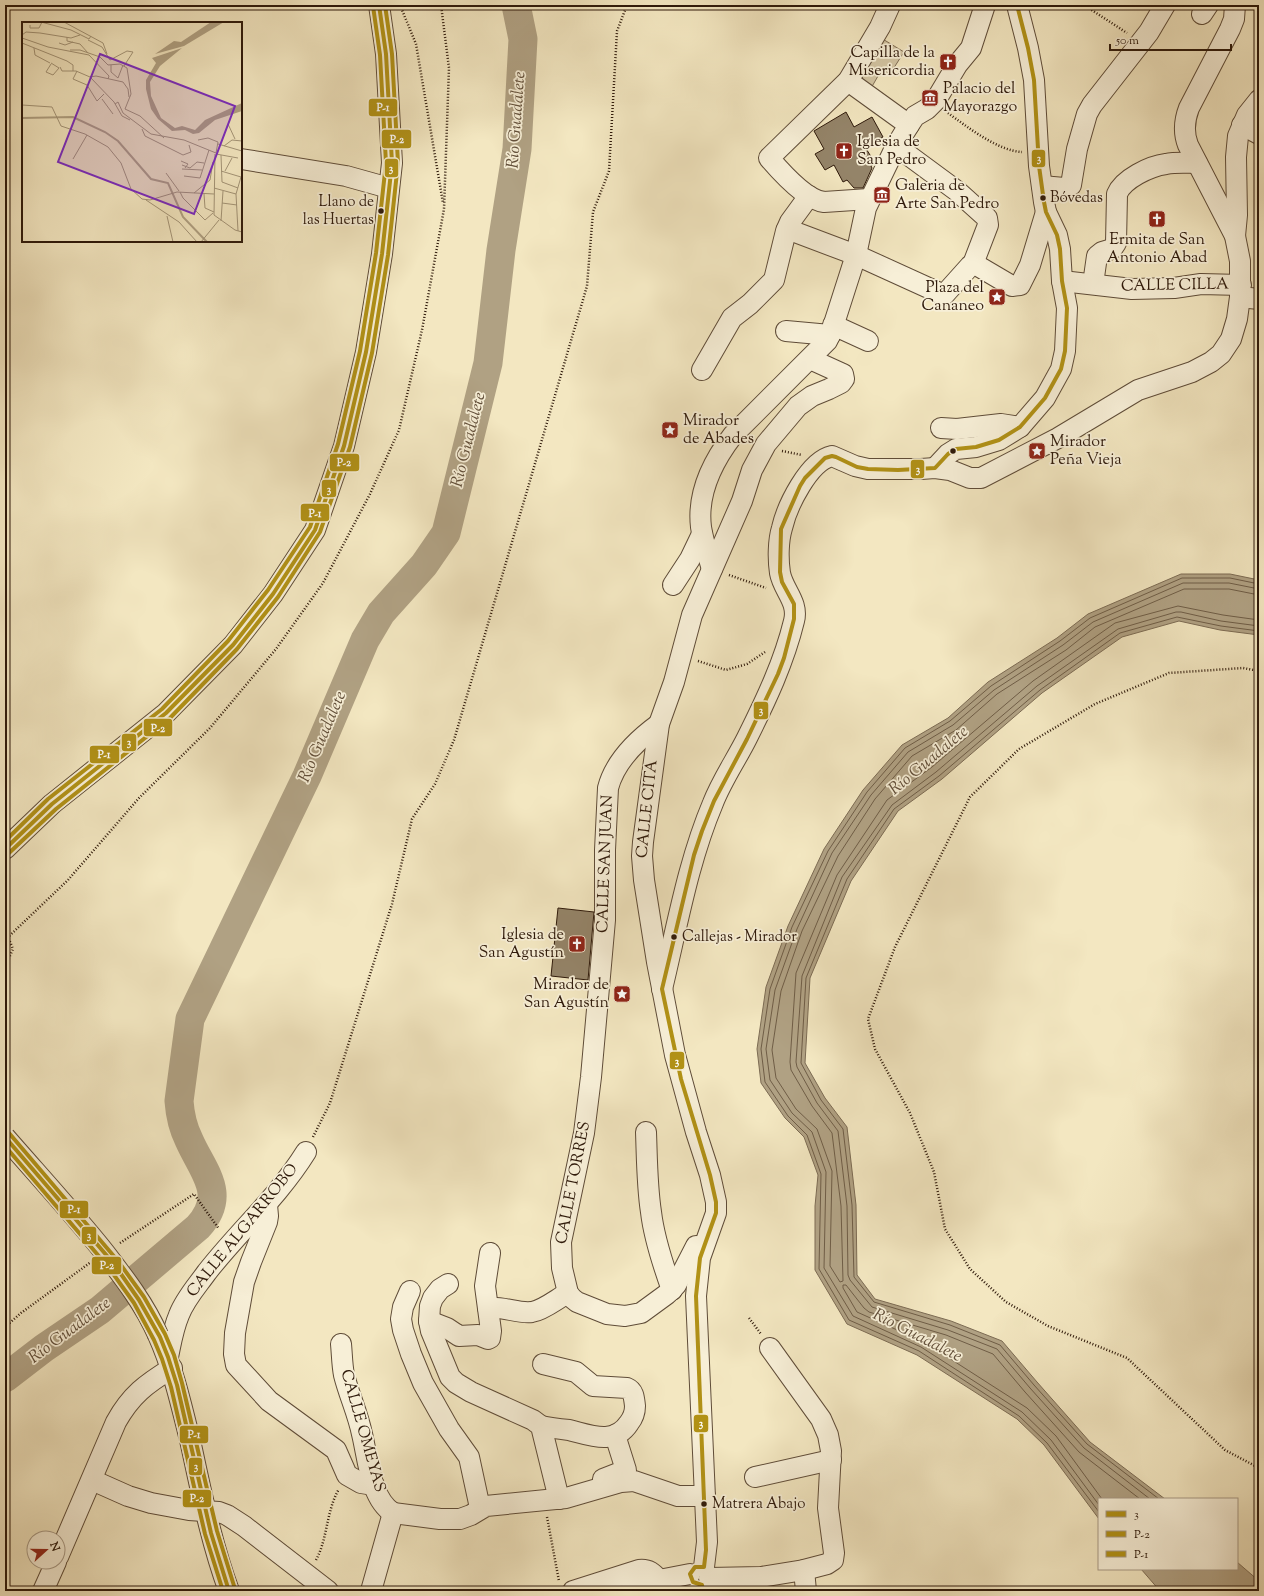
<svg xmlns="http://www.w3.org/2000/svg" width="1264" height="1596" viewBox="0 0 1264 1596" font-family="'Sorts Mill Goudy',serif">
	<rect width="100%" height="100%" fill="#f3e7c1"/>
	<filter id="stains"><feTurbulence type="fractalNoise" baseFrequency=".005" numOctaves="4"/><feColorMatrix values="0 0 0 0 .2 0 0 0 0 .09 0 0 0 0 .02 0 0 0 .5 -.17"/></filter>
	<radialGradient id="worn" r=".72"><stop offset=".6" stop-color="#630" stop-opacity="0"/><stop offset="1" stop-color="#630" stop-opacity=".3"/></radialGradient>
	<path fill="#d2c4a2" stroke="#806e56" d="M881,38L904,52L890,74L882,69L870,90L855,80Z"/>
	<g fill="#b0a183" stroke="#7c6b53">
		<path d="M1181,574H1230L1259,580V635L1220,630L1179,621L1122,637L1042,693L942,779L898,811L851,881L810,978L805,1063L825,1098L847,1127L856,1205L857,1275L875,1299L951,1321L1002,1341L1037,1382L1090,1442L1165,1499H1099V1519L1044,1445L1017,1419L917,1355L847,1324L815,1270V1206L818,1175L804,1137L785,1118L761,1083L757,1049L766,987L788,926L824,849L863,790L902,745L948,718L988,682L1057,638L1088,614Z"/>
		<path d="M1237,1562L1259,1581V1591H1160L1141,1569H1237Z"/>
	</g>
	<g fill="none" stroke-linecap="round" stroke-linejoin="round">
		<g stroke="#6f5d46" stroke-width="1">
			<path d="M1259,595L1229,589H1184L1095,627L1066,650L997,694L956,730L912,756L875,799L838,856L802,931L781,991L772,1050L776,1078L796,1109L817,1129L832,1171L830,1266L840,1282L843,1281L841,1206L832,1133L812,1106L791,1070L790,1062L796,973L837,875L887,800L932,767L1033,681L1115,623L1178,606L1223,615L1259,620"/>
			<path d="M1102,1499L1056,1436L1027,1408L924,1342L857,1312L843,1288V1285H846L864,1308L869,1312L946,1335L993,1354L1025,1392L1079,1452L1140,1499"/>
			<path d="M1150,1499L1084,1448L1030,1388L997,1349L948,1330L872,1307L850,1280L848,1275L847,1206L838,1131L817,1103L797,1067L796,1062L802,976L842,877L892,805L936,772L1037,686L1118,629L1176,612H1181L1221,621L1259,626"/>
			<path d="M1159,1499L1087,1444L1034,1385L1000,1345L950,1325L874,1302L854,1277L852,1205L843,1129L821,1100L801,1063L806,978L847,879L894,809L939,776L1040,690L1120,633L1177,617L1221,626L1259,631"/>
			<path d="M1099,1505L1051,1440L1022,1412L921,1347L853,1316L824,1268L826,1172L812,1132L792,1113L770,1080L766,1049L775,990L797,929L832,853L871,795L908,752L953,725L994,690L1063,645L1093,622L1183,583H1229L1259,589"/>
			<path d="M1099,1512L1047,1443L1019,1416L919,1351L849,1320L819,1269L821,1174L807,1135L788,1116L765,1082L761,1049L770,989L792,927L828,851L867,792L905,748L950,721L991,686L1060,641L1090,618L1182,578H1230L1259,584"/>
		</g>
		<path stroke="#b0a183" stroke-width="29" d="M5,1378L44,1348L100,1310L198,1227C228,1194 203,1172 189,1140C183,1128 180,1115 179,1101L190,1019L307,776L365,640L381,613L424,565L446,533L488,363L501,250L517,149L523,39L516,5"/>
	</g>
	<g fill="#948469" stroke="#2e190a">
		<path d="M846,112L854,127L872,117L883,137L865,147L875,163L871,166L872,168L863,188H854L847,180L843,182L834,165L825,170L815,154L824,149L814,131Z"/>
		<path d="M558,908L594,912L588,980L551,976Z"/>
	</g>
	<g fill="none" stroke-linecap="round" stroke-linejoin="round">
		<defs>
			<g id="minor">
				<path d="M1202,14L1208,5"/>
				<path d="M848,81L909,125"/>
				<path d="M1242,125L1259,134"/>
				<path d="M896,146L957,191L987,218L988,225L973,264"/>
				<path d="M241,159L346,176L389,188"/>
				<path d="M1042,186L1064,188L1071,185L1077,149L1087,114L1092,105L1149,32L1165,5"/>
				<path d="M869,199L824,202C806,200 781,172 769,158L848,81L880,27L890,5"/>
				<path d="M787,229L856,255L944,295L970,266L973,264L978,266L1012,286L1020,285L1030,265L1046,212"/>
				<path d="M1235,236L1237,215L1236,157L1238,136L1247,115L1259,100"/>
				<path d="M1062,281L1132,289L1174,288L1201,284L1241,285"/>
				<path d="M1093,284L1097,256L1102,252L1112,249L1116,243L1117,194C1123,179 1150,166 1166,164C1176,162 1187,163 1197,163"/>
				<path d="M1240,297L1259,299"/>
				<path d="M833,325L868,341"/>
				<path d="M786,331L830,335"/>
				<path d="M702,370L732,318L750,304L774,280L786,231L790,222L809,196"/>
				<path d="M941,428L957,429L1001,424L1020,427"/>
				<path d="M935,468L948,454L956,449L976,447L999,440L1020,427L1045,398L1061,369L1065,351L1067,308L1062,281L1060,249L1057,235L1046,212L1044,202L1039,166L1034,80L1028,48L1017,5"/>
				<path d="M712,569C708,555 703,541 701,527C697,494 713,461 733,435L827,341L831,333L856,255L866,208L896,146L909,125L915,116L927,109L936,100L957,65L971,48L985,5"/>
				<path d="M673,585L690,559L702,534"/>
				<path d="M659,724C637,740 615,761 608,788L605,850V920L591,1077L584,1133L561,1242L562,1268L568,1293L572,1298L577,1302L607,1314L625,1316L641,1313L667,1294L676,1285L696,1246"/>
				<path d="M5,849L52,804L166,713L233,645L273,594L315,530L344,446L366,352L382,254L392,163L386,54L379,5"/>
				<path d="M662,989C677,927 688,862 713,803C722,780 736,760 747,738C766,700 784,662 794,621C799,602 783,590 780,573C778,560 778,541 782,528C787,506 809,461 832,456L855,466L868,469H921L935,468L950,470L970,478H981L1058,438L1138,390L1192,372L1211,362L1221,354L1231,339L1237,319L1240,297V261L1235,236L1188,145C1183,132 1184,121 1189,108L1230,29L1234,19L1235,5"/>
				<path d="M646,1132C647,1159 647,1186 651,1212C654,1238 663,1265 672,1290"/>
				<path d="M267,1205L268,1216L267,1222L251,1262L244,1282L235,1333L234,1354L236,1365L269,1401L336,1450L347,1475L361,1483L374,1485"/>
				<path d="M448,1284L440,1289L433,1298L430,1306L429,1321L431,1331L450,1377L456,1383L471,1392L533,1420L541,1426L559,1499"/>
				<path d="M410,1291L403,1307L401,1319L403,1330L411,1354L423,1383L449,1429L469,1457L480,1508"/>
				<path d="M488,1308C504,1306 518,1314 532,1312C544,1310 558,1298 568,1293"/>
				<path d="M429,1321L447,1328L459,1336L478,1335L488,1339L490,1338L491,1331L485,1286L490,1253"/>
				<path d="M158,1335C173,1368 181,1404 190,1440C201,1491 211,1542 229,1591"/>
				<path d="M341,1344C342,1354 342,1365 344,1375C349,1395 358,1414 362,1434C368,1458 370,1498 393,1513"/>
				<path d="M168,1357C171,1343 173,1329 179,1315C185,1299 197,1286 207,1272C239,1231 278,1197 306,1152"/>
				<path d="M541,1426C551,1428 560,1429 569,1430C590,1435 614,1446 629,1423C633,1418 635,1412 635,1406C634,1398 634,1391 627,1388L593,1386L576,1372L543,1364"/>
				<path d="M755,1477L831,1460"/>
				<path d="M603,1479L626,1470L615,1435"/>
				<path d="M92,1480L128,1496L151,1503L189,1510L219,1512L227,1515L244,1526L328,1591"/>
				<path d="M393,1513L440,1519H460L471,1515L486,1506L566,1498L621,1482L634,1481L678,1496H705"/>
				<path d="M58,1557L116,1422C131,1395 146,1384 172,1368"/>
				<path d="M704,1567L707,1542L696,1296L700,1258L716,1213V1202L710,1175L696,1132L675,1055L657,962L644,880L642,856L643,842L659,724L674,682L692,615L742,501L752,470L766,444L798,406L812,396L829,389L841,383L844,379L843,374L810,359"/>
				<path d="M804,1570L806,1591"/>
				<path d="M709,1578L761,1577L804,1570L827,1564L833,1560L834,1553L828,1508L831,1451L828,1435L821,1419L770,1348"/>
				<path d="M43,1591L56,1562"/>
				<path d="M371,1591L393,1513"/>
				<path d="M573,1591L639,1570C649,1569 653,1573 659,1580"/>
				<path d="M630,1591L659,1580L690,1574"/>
			</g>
		</defs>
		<use href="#minor" stroke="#5f4c38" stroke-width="22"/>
		<g stroke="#2e190a" stroke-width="2.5" stroke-dasharray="1 2" stroke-linecap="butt">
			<path d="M400,5L416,44L443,203"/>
			<path d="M1084,5L1127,33"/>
			<path d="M948,113C966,126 998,151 1022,152"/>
			<path d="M782,451L802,455"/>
			<path d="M729,575L766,588"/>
			<path d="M698,661L726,670L747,664L765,652"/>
			<path d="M1259,671L1243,668L1169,673L1095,704L1019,749L970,797L895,947L868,1019L875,1049L910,1113L934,1172L945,1229L970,1269L1006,1302L1048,1326L1127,1358L1225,1450L1259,1468"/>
			<path d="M5,940L68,880L139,798L210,728L276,649L323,583L370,494L399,430L422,330L444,209L449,68L441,5"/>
			<path d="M5,967L13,949L8,937"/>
			<path d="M5,1090C9,1099 10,1111 7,1121"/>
			<path d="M313,1137L330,1103L392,904L412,819L435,784L454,740L587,286L593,212L609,171L617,31L627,5"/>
			<path d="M120,1243L194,1194L219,1229"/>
			<path d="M749,1318L761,1334"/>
			<path d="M5,1327L21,1313L91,1262"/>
			<path d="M547,1517L559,1581"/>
			<path d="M316,1560C328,1538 326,1511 339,1489"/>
		</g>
		<use href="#minor" stroke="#f7efd7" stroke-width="20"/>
		<defs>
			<path id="minor-bridge" d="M5,1137C38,1175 73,1213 105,1253C125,1279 145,1305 158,1335"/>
		</defs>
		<use href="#minor-bridge" stroke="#5f4c38" stroke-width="22" stroke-linecap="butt"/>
		<use href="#minor-bridge" stroke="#f7efd7" stroke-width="20"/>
		<defs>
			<g id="bus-1">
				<path d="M5,849L52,804L166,713L233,645L273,594L315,530L344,446L366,352L382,254L392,163L386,54L379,5"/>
				<path d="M5,1137L114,1264L139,1300L160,1337L168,1357L177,1385L211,1533L229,1591"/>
				<path d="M703,1591L702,1585L693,1582L690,1574L695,1567H704L706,1550L696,1296L700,1258L716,1213V1202L710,1175L681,1079L662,989L694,855L702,831L714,801L747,739L778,674L784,658L794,619V604L782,582L780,572L781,529L800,486L805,478L825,458L832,456L836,457L857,467L868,469L898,470L935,468L948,454L956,449L976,447L999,440L1020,427L1045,398L1061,369L1065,351L1067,308L1062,281L1060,249L1057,235L1046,212L1044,202L1039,166L1034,80L1028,48L1017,5"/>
			</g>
			<g id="bus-2">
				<path d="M9,853L56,809L170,718L237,649L278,597L320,532L350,447L372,353L388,255L398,163L392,54L385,5"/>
				<path d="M5,1146L109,1268L134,1303L154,1340L162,1359L171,1387L205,1534L223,1591"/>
			</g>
			<g id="bus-3">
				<path d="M5,841L48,799L162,709L228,641L268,590L310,527L338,444L360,351L376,253L386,163L380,55L373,6"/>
				<path d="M9,1133L118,1261L144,1297L165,1334L174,1355L182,1383L217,1531L235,1589"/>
			</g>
		</defs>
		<use href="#bus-1" stroke="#f7efd7" stroke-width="7"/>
		<use href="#bus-2" stroke="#f7efd7" stroke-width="7"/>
		<use href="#bus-3" stroke="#f7efd7" stroke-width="7"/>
		<use href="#bus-1" stroke="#b19116" stroke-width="4"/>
		<use href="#bus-2" stroke="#b19116" stroke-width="4"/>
		<use href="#bus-3" stroke="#b19116" stroke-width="4"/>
	</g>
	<defs>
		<symbol id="church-square" viewBox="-11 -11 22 22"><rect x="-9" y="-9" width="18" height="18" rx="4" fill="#8f2418" stroke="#f7efd7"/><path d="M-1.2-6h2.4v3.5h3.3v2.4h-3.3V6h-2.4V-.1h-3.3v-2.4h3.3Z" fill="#fff"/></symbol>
		<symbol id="museum-square" viewBox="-11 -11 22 22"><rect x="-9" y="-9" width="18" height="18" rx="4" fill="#8f2418" stroke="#f7efd7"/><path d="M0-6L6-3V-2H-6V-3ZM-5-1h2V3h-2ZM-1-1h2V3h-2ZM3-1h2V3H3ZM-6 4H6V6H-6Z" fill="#fff"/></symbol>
		<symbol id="sight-square" viewBox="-11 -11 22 22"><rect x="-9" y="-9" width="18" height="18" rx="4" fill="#8f2418" stroke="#f7efd7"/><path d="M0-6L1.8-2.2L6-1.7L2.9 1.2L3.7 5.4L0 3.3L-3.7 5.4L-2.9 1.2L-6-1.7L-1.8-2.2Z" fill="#fff"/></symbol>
	</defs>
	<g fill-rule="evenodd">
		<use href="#church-square" x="938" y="52" width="20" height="20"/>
		<use href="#museum-square" x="920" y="88" width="20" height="20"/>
		<use href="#church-square" x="834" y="141" width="20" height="20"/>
		<use href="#museum-square" x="872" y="185" width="20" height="20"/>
		<use href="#church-square" x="1147" y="209" width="20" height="20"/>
		<use href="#sight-square" x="987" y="287" width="20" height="20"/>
		<use href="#sight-square" x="660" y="420" width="20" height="20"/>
		<use href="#sight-square" x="1027" y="441" width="20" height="20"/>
		<use href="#church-square" x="567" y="934" width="20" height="20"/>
		<use href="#sight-square" x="612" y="984" width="20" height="20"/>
	</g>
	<g fill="#2e190a" stroke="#f7efd7" stroke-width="1.5">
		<circle cx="1043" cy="198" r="3.5"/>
		<circle cx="381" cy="211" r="3.5"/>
		<circle cx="953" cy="451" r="3.5"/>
		<circle cx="674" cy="937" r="3.5"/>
		<circle cx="704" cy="1504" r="3.5"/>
	</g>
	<g text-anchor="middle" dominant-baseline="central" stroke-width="3.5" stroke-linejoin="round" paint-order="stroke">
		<g font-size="15" fill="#2e190a" stroke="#f7efd7" text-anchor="start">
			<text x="1050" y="198">Bóvedas</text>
			<text x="374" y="202" text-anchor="end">Llano de<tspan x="374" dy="18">las Huertas</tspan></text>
			<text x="682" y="937">Callejas - Mirador</text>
			<text x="712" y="1504">Matrera Abajo</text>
		</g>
		<g font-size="16" fill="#2e190a" stroke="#f7efd7" text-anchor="start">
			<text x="935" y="53" text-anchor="end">Capilla de la<tspan x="935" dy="18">Misericordia</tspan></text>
			<text x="943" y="89">Palacio del<tspan x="943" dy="18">Mayorazgo</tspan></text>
			<text x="857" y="142">Iglesia de<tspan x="857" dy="18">San Pedro</tspan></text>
			<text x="895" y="186">Galeria de<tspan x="895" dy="18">Arte San Pedro</tspan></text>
			<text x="1157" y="240" text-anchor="middle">Ermita de San<tspan x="1157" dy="18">Antonio Abad</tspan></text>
			<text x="984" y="288" text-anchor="end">Plaza del<tspan x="984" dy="18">Cananeo</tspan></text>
			<text x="683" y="421">Mirador<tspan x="683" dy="18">de Abades</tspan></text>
			<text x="1050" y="442">Mirador<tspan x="1050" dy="18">Peña Vieja</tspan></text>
			<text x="564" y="935" text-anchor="end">Iglesia de<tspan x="564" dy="18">San Agustín</tspan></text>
			<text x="609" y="985" text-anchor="end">Mirador de<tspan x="609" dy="18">San Agustín</tspan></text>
		</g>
		<g font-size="16" fill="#2e190a" stroke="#f7efd7">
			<text transform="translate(1175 286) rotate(-1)">CALLE CILLA</text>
			<text transform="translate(648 809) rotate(-84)">CALLE CITA</text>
			<text transform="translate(606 864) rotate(-88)">CALLE SAN JUAN</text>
			<text transform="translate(574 1183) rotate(-79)">CALLE TORRES</text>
			<text transform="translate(243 1231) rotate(-51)">CALLE ALGARROBO</text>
			<text transform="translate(362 1431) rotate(74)">CALLE OMEYAS</text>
		</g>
		<g font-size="17" font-style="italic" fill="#624f3a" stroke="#f7efd7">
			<text transform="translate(517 120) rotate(-86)">Río Guadalete</text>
			<text transform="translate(469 440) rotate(-76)">Río Guadalete</text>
			<text transform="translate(323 737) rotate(-67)">Río Guadalete</text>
			<text transform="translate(929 761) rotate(-40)">Río Guadalete</text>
			<text transform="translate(70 1331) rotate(-37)">Río Guadalete</text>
			<text transform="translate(917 1336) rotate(27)">Río Guadalete</text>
		</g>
	</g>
	<g transform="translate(22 22)">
		<rect width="220" height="220" fill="#f3e7c1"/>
		<path d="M189,0H202L162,24L133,32L152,19L159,20ZM160,26L138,44L128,60L129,74L139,96L153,106L160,104L173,108L183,98L220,81V89L193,98L177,111L171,112L163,108L150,109L136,97L129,87L124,67V58L134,41L130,36Z" fill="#b0a183"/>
		<path fill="none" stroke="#b0a183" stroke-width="2" d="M0,96L51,95L83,110L96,119L129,157L146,161L161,195L185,220"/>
		<path fill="none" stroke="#a49578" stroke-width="1" d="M19,0L49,8L67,17L69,14M42,0L81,21L85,32M8,3V6H17L20,0M0,13L4,10L18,11L49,16L58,13M45,15V19L58,22L66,31M0,16L26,25L67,33L87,54L86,57M66,18L80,25L88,38M0,21L45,39L51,43V49M37,21L43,23L51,20M12,26L13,33L28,41M48,28H58L78,35L86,43L98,42L105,46L109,72L103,87L118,94L142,116M88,38L105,29L111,30L102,44M29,41L37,46L31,53L24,50L29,42M89,43V50L96,56M38,45L40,49H54L68,55L92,80L100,94L108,98M55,49L51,57L65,63L75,79L82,72M68,55L74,54L101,60L106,67L107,75M96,56L101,43M80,77L91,92M93,82L96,80L101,91L129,112L162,118L194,131M0,83L30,85L39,104L63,112L86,125L99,141L109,167L120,177L128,178L155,170L192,172M206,102L213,117M120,107L123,114L161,133L169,130L167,123M176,118L186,116L196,120L194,131M196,122L220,129M202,124L210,118L220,119M193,132L192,193L213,208L220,210M194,132L216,136M199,133L200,160L216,166M51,137L65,113M159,139L166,142L163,146M160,143L168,146L175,140L182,141M160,147L180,148M199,149L219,155M203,149L210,136M144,151L157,169M162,154L178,156M178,156L187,128M192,166L214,172M158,170L161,176L183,198L191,191M172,171L188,158L191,140M182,172L183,186L192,190M124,178L157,200L175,220M200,181L215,183M145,194L151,220M199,199L201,169M216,209L214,172L219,155M179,220L197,198"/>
		<path fill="#7b2cbf" fill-opacity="0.15" stroke="#7b2cbf" stroke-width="2" d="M78,32L213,84L172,192L36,140Z"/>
		<rect width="220" height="220" fill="none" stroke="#2e190a" stroke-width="2"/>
	</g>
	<g stroke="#f7efd7" stroke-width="1.5">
		<rect x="368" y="98" width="30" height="19" rx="4" fill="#b19116"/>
		<rect x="381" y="129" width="31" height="20" rx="4" fill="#b19116"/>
		<rect x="1031" y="149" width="15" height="19" rx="4" fill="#b19116"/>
		<rect x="384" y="158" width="15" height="20" rx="4" fill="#b19116"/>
		<rect x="329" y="453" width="31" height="19" rx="4" fill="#b19116"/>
		<rect x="910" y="459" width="15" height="20" rx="4" fill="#b19116"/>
		<rect x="321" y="479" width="16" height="19" rx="4" fill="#b19116"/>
		<rect x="300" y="503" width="30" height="19" rx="4" fill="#b19116"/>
		<rect x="753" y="701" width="16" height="19" rx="4" fill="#b19116"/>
		<rect x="143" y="718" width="30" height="19" rx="4" fill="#b19116"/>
		<rect x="121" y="733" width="16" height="19" rx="4" fill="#b19116"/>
		<rect x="89" y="745" width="31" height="19" rx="4" fill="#b19116"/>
		<rect x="669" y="1051" width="16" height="19" rx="4" fill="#b19116"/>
		<rect x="59" y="1200" width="30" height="19" rx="4" fill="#b19116"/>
		<rect x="81" y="1226" width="16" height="19" rx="4" fill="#b19116"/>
		<rect x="91" y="1256" width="31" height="19" rx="4" fill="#b19116"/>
		<rect x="693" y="1414" width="16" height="19" rx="4" fill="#b19116"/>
		<rect x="179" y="1425" width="30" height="19" rx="4" fill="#b19116"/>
		<rect x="188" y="1457" width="15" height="19" rx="4" fill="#b19116"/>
		<rect x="182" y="1489" width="30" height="19" rx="4" fill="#b19116"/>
	</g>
	<g font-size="11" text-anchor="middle" font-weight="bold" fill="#fff">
		<text x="383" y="111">P-1</text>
		<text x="397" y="143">P-2</text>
		<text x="1039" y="162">3</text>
		<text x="391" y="172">3</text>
		<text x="344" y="466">P-2</text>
		<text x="918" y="473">3</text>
		<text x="329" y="493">3</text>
		<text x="315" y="517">P-1</text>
		<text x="761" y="714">3</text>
		<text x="158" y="732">P-2</text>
		<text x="129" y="746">3</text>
		<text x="104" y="758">P-1</text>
		<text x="677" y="1065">3</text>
		<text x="74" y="1213">P-1</text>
		<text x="89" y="1239">3</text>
		<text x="107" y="1269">P-2</text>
		<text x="701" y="1427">3</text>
		<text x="194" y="1438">P-1</text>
		<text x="196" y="1470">3</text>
		<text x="197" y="1502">P-2</text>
	</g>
	<rect width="1264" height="1596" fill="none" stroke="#f3e7c1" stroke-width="20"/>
	<rect x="6" y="6" width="1252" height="1584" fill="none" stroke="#2e190a" stroke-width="2"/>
	<rect x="10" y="10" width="1244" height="1576" fill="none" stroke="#2e190a"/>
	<rect x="1098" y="1498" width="140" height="72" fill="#f7efd7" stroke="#a79985"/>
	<rect x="1106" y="1511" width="20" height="6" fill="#b19116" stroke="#a79985"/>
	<text x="1134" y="1518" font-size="12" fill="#2e190a">3</text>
	<rect x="1106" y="1531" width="20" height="6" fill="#b19116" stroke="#a79985"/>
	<text x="1134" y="1538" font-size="12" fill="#2e190a">P-2</text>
	<rect x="1106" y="1551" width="20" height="6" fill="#b19116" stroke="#a79985"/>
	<text x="1134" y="1558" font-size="12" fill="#2e190a">P-1</text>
	<g transform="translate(46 1550) rotate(69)"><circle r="19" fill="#f7efd7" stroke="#a79985"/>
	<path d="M0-3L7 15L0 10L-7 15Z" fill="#8f2418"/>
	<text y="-6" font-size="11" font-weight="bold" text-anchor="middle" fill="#2e190a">N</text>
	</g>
	<path d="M1110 44v6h121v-6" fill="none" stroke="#2e190a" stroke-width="2"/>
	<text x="1116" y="44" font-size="12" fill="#2e190a" stroke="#f7efd7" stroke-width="3" paint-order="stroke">50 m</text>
	<rect width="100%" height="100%" filter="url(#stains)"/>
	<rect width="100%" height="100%" fill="url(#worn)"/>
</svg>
